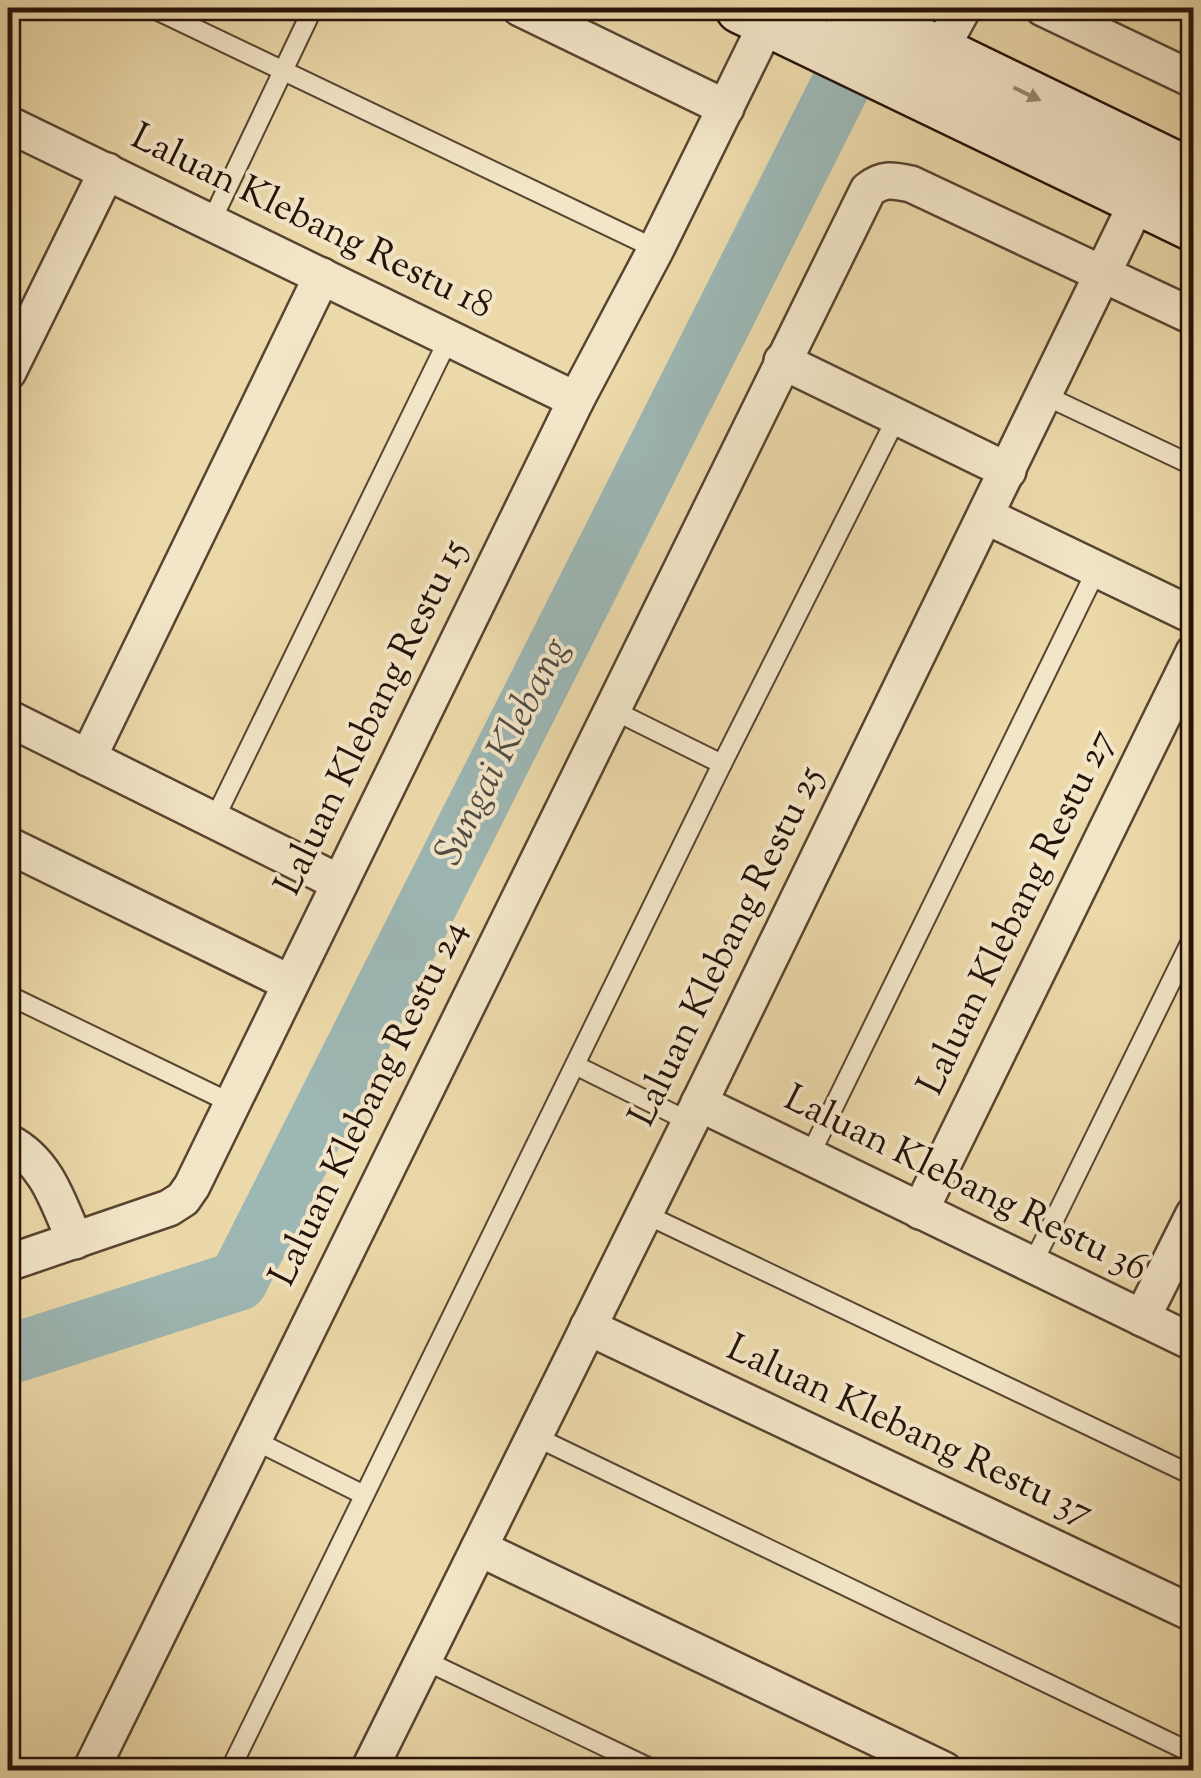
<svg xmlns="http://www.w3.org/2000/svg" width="1201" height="1778" viewBox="0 0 1201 1778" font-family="'Sorts Mill Goudy',serif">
	<rect width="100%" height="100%" fill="#ecd9aa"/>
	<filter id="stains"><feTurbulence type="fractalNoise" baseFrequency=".002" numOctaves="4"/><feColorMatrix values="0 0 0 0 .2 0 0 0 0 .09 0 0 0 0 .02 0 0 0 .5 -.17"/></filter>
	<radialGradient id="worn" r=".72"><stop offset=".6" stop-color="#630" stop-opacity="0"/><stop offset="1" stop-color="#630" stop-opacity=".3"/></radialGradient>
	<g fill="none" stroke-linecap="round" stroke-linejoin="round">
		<path stroke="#9db7b4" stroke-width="60" d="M8,1355L238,1281L877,13"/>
		<defs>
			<g id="lane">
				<path d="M152,8L656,249"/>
				<path d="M211,222L313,8"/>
				<path d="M1044,395L1194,466"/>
				<path d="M611,709L722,764"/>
				<path d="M214,820L449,338"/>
				<path d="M8,995L231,1103"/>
				<path d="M577,1066L690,1122"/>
				<path d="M809,1157L1097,569"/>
				<path d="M645,1214L1194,1476"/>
				<path d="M1032,1265L1194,935"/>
				<path d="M534,1436L1194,1754"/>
				<path d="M252,1439L364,1495"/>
				<path d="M424,1660L654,1770"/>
				<path d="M230,1770L722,764L897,417"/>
			</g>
			<g id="street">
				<path d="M520,8L726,108"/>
				<path d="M1043,8L1194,80"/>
				<path d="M939,52L963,8"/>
				<path d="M8,124L576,400"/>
				<path d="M782,361L1008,471"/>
				<path d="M8,372L107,171"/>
				<path d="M986,516L1194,616"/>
				<path d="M8,718L340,883"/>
				<path d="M88,758L322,276"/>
				<path d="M8,845L290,983"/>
				<path d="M699,1103L1194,1343"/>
				<path d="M8,1142C47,1162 58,1202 75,1241"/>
				<path d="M920,1211L1194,652"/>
				<path d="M8,1263L169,1208L183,1199L192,1186L576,400L656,249L768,21"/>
				<path d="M1142,1318L1194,1214"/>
				<path d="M588,1327L1194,1614"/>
				<path d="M479,1548L944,1770"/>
				<path d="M91,1770L868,190C883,178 893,180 911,184L1194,317"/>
				<path d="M369,1770L690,1122L1147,182"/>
			</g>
			<g id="secondary">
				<path d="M741,8L1194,226"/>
				<path d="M848,8L1194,176"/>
			</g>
		</defs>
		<use href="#lane" stroke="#574431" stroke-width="22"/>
		<use href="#street" stroke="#574431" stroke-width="40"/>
		<use href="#secondary" stroke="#251209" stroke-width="55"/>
		<use href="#lane" stroke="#f3e6c8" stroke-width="18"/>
		<use href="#street" stroke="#f3e6c8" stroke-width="35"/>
		<use href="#secondary" stroke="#f3e6c8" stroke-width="50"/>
	</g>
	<defs><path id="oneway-solid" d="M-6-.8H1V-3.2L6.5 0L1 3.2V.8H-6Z" transform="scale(2.5)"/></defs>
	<use fill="#968772" href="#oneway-solid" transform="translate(1027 94) rotate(26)"/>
	<g text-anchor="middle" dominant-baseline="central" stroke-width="8" stroke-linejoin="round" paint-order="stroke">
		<g font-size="38" fill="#251209" stroke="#f3e6c8">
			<text transform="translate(311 223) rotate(26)">Laluan Klebang Restu 18</text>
			<text transform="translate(373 718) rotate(-64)">Laluan Klebang Restu 15</text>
			<text transform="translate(1018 913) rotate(-64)">Laluan Klebang Restu 27</text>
			<text transform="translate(728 947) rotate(-64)">Laluan Klebang Restu 25</text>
			<text transform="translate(370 1104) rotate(-64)">Laluan Klebang Restu 24</text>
			<text transform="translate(965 1185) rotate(26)">Laluan Klebang Restu 36</text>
			<text transform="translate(909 1432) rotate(25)">Laluan Klebang Restu 37</text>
		</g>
		<g font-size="40" font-style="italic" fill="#4f4c45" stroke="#f3e6c8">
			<text transform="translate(504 752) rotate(-63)">Sungai Klebang</text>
		</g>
	</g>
	<rect width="1201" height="1778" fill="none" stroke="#ecd9aa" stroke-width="40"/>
	<rect x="10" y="10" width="1181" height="1758" fill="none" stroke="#251209" stroke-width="5"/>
	<rect x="20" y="20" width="1161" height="1738" fill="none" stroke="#251209" stroke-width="2.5"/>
	<rect width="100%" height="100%" filter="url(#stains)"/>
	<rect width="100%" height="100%" fill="url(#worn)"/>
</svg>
